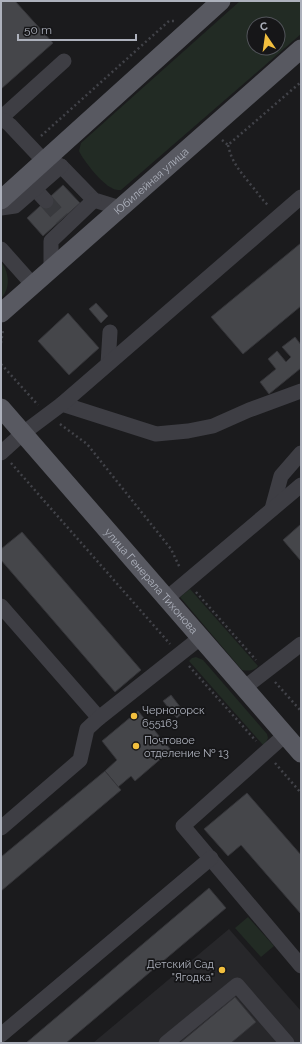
<svg xmlns="http://www.w3.org/2000/svg" width="302" height="1044" viewBox="0 0 302 1044" font-family="Raleway,sans-serif">
	<rect width="100%" height="100%" fill="#1b1b1d"/>
	<path fill="#27272a" d="M229,929L301,1011V1043H93Z"/>
	<g fill="#222b24" fill-rule="evenodd">
		<path d="M240,1H301V34L121,190C119,190 114,190 112,188C102,184 83,160 79,151L81,143ZM254,24H278V48H254Z"/>
		<path d="M1,262C9,271 11,289 1,298Z"/>
		<path d="M190,589L258,666C254,671 248,671 242,670L180,597Z"/>
		<path d="M196,657L203,660L267,734L268,738L264,746L189,661L192,658Z"/>
		<path d="M248,917L274,946L261,957L235,928Z"/>
	</g>
	<g fill="#45464a" stroke="#353539">
		<path d="M1,1H15L53,43L1,89Z"/>
		<path d="M63,185L80,203L43,236L27,218Z"/>
		<path d="M301,243V306L243,354L211,317Z"/>
		<path d="M96,303L108,316L101,323L89,309Z"/>
		<path d="M68,313L99,348L69,375L38,341Z"/>
		<path d="M295,337L301,345V368L269,394L260,382L276,369L268,359L277,351L286,362L291,357L282,347Z"/>
		<path d="M301,524V561L283,540Z"/>
		<path d="M22,532L141,670L115,692L1,560V549Z"/>
		<path d="M171,695L184,712L177,718L163,701Z"/>
		<path d="M138,711L171,750L135,781L131,776L118,787L105,771L117,760L102,741Z"/>
		<path d="M105,771L121,790L1,891V857Z"/>
		<path d="M247,793L301,855V914L241,845L228,856L204,829Z"/>
		<path d="M209,888L226,908L66,1043H26Z"/>
		<path d="M235,997L256,1022L231,1043H180Z"/>
	</g>
	<g fill="none" stroke-linecap="round" stroke-linejoin="round">
		<path stroke="#38393d" stroke-width="15" stroke-dasharray="15 8" stroke-linecap="butt" d="M46,201L62,219"/>
		<g stroke="#424349" stroke-width="2.5" stroke-dasharray="2 3" stroke-linecap="butt">
			<path d="M41,136L169,21H174"/>
			<path d="M222,140L228,145L301,82"/>
			<path d="M228,145C232,163 240,171 251,185C258,193 261,199 269,206"/>
			<path d="M1,343L3,330"/>
			<path d="M1,364L38,405"/>
			<path d="M60,424L87,444L171,549L180,568"/>
			<path d="M11,463L170,644"/>
			<path d="M196,592L256,660"/>
			<path d="M189,666L256,741"/>
			<path d="M275,682L301,711"/>
			<path d="M275,763L301,793"/>
		</g>
		<g stroke="#3e3e44" stroke-width="15">
			<path d="M1,118L64,61"/>
			<path d="M1,120L5,121L10,125L44,161L61,166L94,200L120,208"/>
			<path d="M35,189L46,201"/>
			<path d="M1,208L15,206L61,166"/>
			<path d="M1,249L33,285"/>
			<path d="M51,269V241L94,200"/>
			<path d="M108,364L110,332"/>
			<path d="M62,404L156,434L188,431L213,426L249,410L301,391"/>
			<path d="M1,453L22,434L62,404L301,197"/>
			<path d="M272,509L281,476L301,453"/>
			<path d="M166,599L301,485"/>
			<path d="M1,606L99,718"/>
			<path d="M244,688L301,644"/>
			<path d="M285,735L183,826L301,966"/>
			<path d="M1,828L80,760L87,729L99,718L200,638"/>
			<path d="M1,1035L211,858"/>
			<path d="M166,1043L237,985L287,1043"/>
		</g>
		<g stroke="#585961" stroke-width="19">
			<path d="M1,200L221,1"/>
			<path id="s1" d="M1,313L301,49"/>
			<path id="s2" d="M1,408L301,753"/>
		</g>
	</g>
	<g fill="#f2bf3e" stroke="#161618" stroke-width="1.5">
		<circle cx="134" cy="716" r="4"/>
		<circle cx="136" cy="746" r="4"/>
		<circle cx="222" cy="970" r="4"/>
	</g>
	<g text-anchor="middle" dominant-baseline="central" stroke-width="3.5" stroke-linejoin="round" paint-order="stroke">
		<g font-size="11" fill="#adb1bc" stroke="#161618">
			<text stroke="none"><textPath href="#s1" startOffset="200">Юбилейная улица</textPath></text>
			<text stroke="none"><textPath href="#s2" startOffset="229">улица Генерала Тихонова</textPath></text>
		</g>
		<g font-size="11" fill="#adb1bc" stroke="#161618" text-anchor="start">
			<text x="142" y="710">Черногорск<tspan x="142" dy="13">655163</tspan></text>
			<text x="144" y="740">Почтовое<tspan x="144" dy="13">отделение № 13</tspan></text>
			<text x="214" y="964" text-anchor="end">Детский Сад<tspan x="214" dy="13">"Ягодка"</tspan></text>
		</g>
	</g>
	<rect width="302" height="1044" fill="none" stroke="#adb1bc" stroke-width="4"/>
	<g transform="translate(266 36) rotate(347)"><circle r="19" fill="#161618" stroke="#52545a"/>
	<path d="M0-3L7 15L0 10L-7 15Z" fill="#f2bf3e"/>
	<text y="-6" font-size="11" font-weight="bold" text-anchor="middle" fill="#adb1bc">С</text>
	</g>
	<path d="M18 34v6h118v-6" fill="none" stroke="#adb1bc" stroke-width="2"/>
	<text x="24" y="34" font-size="12" fill="#adb1bc" stroke="#161618" stroke-width="3" paint-order="stroke">50 m</text>
</svg>
